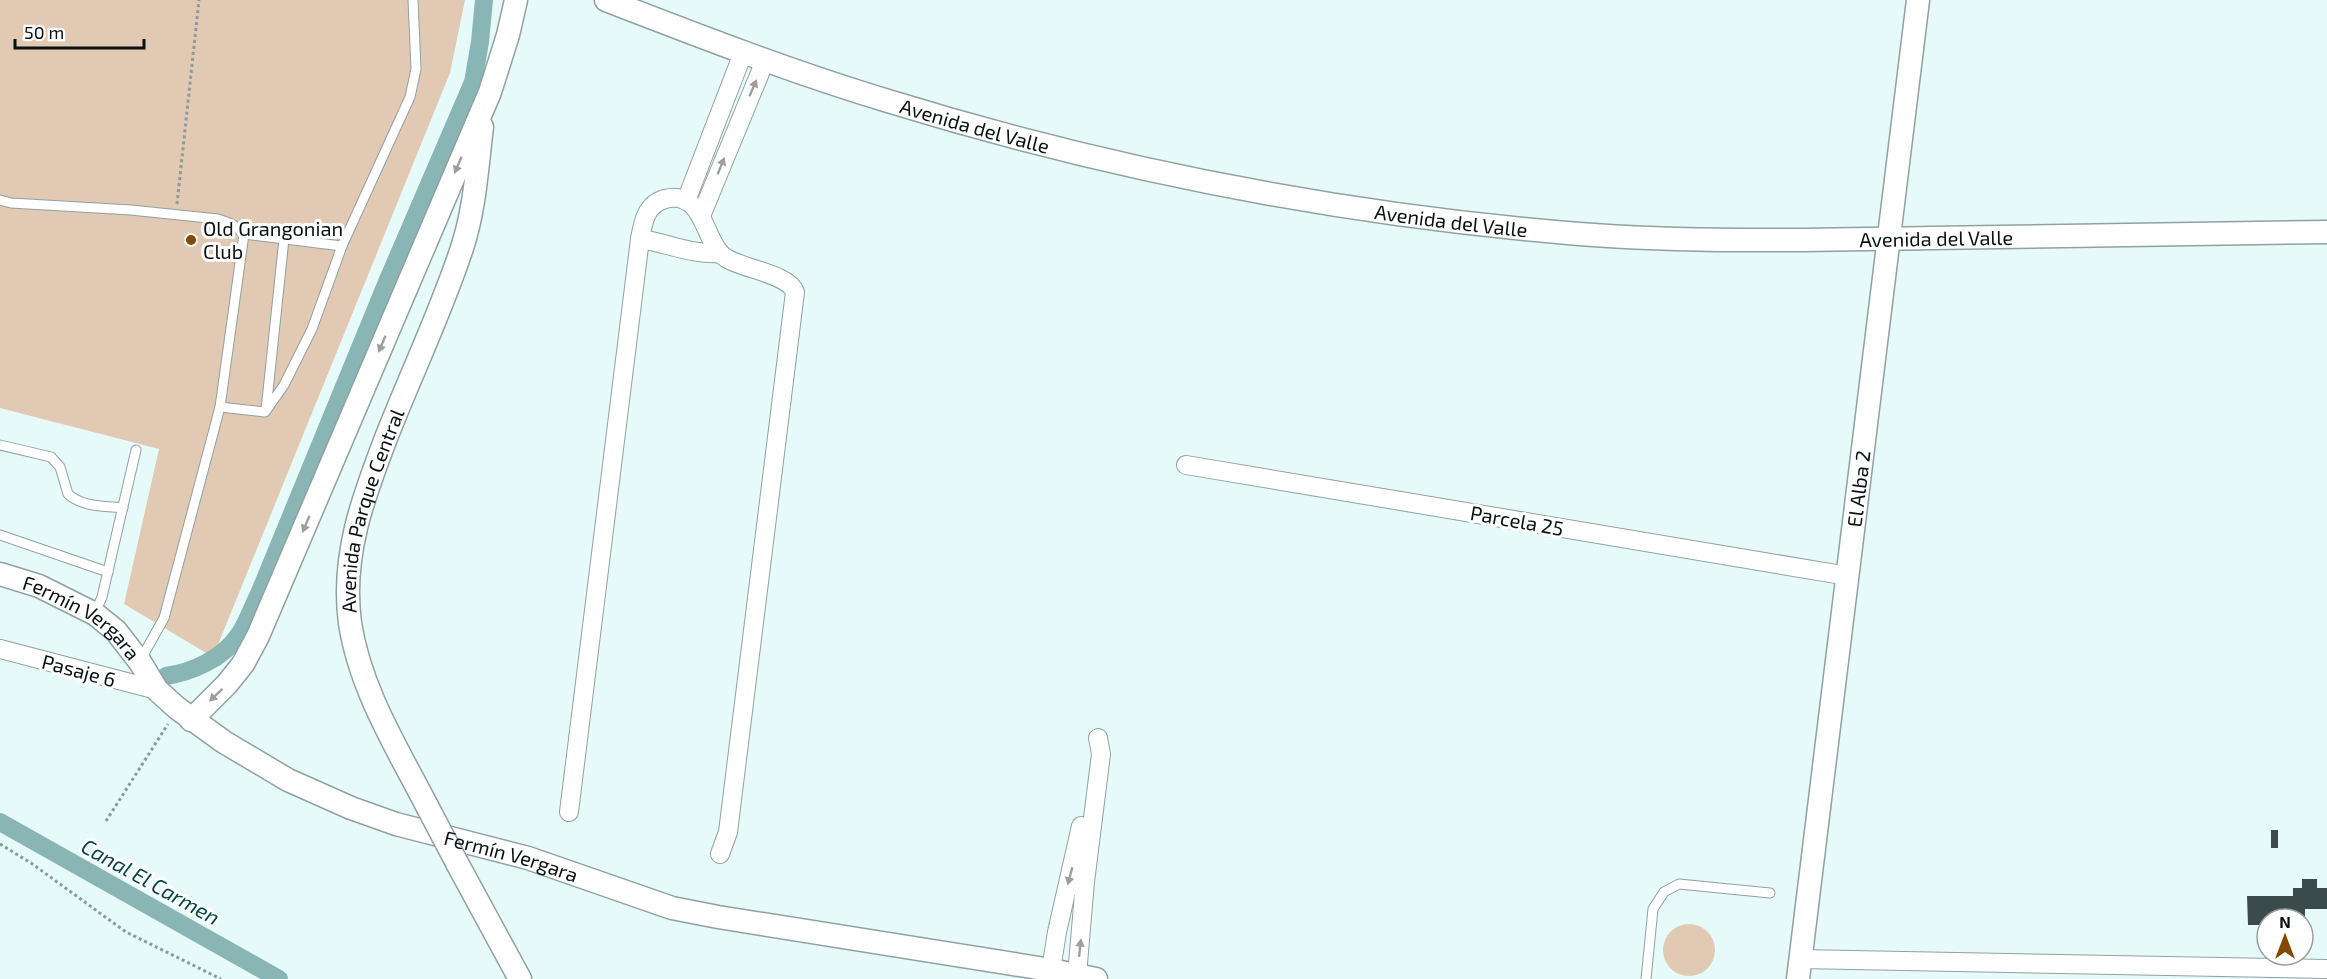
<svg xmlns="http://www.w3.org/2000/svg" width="2327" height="979" viewBox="0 0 2327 979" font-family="'Exo 2',sans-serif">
	<rect width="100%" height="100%" fill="#e7fafa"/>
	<g fill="#e2c9b4">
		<path d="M0,0H465L450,73L213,657L124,604L159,449L0,408Z"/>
		<circle cx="1689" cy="950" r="26"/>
	</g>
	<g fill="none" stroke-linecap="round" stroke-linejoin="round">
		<g stroke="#8ab5b5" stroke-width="18">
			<path d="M166,676C192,672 222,659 238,636C247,624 252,607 259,594L387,282L473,82L480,42L484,0"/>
			<path d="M0,822L279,979"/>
		</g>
	</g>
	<g fill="#3b4b4b">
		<rect x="2271" y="830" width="7" height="18"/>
		<path d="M2302,879H2317V888H2327V909H2305V925H2303V919H2267V925H2248L2247,896H2293V888H2302Z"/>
	</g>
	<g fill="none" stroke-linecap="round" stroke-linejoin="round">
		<defs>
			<g id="service">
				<path d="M0,200L11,203L131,210L218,219L232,224L244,234L342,246"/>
				<path d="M220,407L244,234"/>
				<path d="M266,410L284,239"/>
				<path d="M0,445L51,457L60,467L68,494C82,507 105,506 123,508"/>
				<path d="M0,535L108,572"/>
				<path d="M95,613L102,597L136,450"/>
				<path d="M141,659L164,618L220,407L265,412L284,385L312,329L342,246L410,97L416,69L413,0"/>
				<path d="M1646,979L1653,909L1664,892L1679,884L1770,893"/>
			</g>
			<g id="minor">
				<path d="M686,201L743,53"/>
				<path d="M701,216L765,61"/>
				<path d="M640,239C668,243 691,255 720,253"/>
				<path d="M1186,465L1848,576"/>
				<path d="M0,649L157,690"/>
				<path d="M569,812L640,239C643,222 646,204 665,199C706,189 703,244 726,258C743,269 789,274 795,292L728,832L720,854"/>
				<path d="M1800,959L2327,969"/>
				<path d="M1051,970L1057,932L1081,826"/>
				<path d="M1077,975L1085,882L1101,754L1098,738"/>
			</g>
			<g id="tertiary">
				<path id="s1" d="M606,0C699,36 792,72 888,101C1112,170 1345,215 1579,234C1696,243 1814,240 1931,238C2063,236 2195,234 2327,232"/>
				<path id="s2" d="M0,574L39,586L95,614L116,631L140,662L157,690L177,708L224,742L288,780L351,808L396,824L528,858L672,908L718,917L1051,970L1096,979"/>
				<path d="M191,720L227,684L243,664L258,636L490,92L508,35L516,0"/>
				<path id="s3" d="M427,806C397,748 360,689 350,623C341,556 363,498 386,438C411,374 441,312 462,248C475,209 477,167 482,127"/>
				<path d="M457,863L520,979"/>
				<path id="s4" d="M1798,979L1918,0"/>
			</g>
		</defs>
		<use href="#service" stroke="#90a1a1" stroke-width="11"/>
		<use href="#minor" stroke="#90a1a1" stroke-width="20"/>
		<use href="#tertiary" stroke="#90a1a1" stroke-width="25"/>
		<g stroke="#8c9a9a" stroke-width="3" stroke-dasharray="3 3" stroke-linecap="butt">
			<path d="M177,204L199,0"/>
			<path d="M106,821L168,724"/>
			<path d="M0,844L31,863L126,932L221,979"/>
		</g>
		<use href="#service" stroke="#fff" stroke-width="9"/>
		<use href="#minor" stroke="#fff" stroke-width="18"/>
		<use href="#tertiary" stroke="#fff" stroke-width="22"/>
		<defs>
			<path id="tertiary-bridge" d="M427,806L457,863"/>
		</defs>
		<use href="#tertiary-bridge" stroke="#90a1a1" stroke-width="25" stroke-linecap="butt"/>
		<use href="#tertiary-bridge" stroke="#fff" stroke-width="22"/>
	</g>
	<defs><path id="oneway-solid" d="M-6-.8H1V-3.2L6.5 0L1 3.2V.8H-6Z" transform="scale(1.5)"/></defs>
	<g fill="#9d9f9f">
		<use href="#oneway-solid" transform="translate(753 88) rotate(-67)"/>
		<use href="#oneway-solid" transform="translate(458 165) rotate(113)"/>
		<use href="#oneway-solid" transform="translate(721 166) rotate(-68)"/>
		<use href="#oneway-solid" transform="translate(382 344) rotate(113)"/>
		<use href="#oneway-solid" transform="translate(306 524) rotate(113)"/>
		<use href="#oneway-solid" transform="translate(216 695) rotate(136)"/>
		<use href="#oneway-solid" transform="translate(1070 876) rotate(105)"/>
		<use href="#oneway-solid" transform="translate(1080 948) rotate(-84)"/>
	</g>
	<circle fill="#834900" stroke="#fff" stroke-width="2" cx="191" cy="240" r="6"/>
	<g text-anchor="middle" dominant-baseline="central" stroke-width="6" stroke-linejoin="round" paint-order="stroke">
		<g font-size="20" fill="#091010" stroke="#fff">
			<text stroke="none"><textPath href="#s1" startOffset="390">Avenida del Valle</textPath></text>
			<text stroke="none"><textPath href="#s1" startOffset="876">Avenida del Valle</textPath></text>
			<text stroke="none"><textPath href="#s1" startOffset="1362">Avenida del Valle</textPath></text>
			<text stroke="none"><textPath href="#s4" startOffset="494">El Alba 2</textPath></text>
			<text stroke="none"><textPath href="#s3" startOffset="315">Avenida Parque Central</textPath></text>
			<text transform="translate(1517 520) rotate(10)">Parcela 25</text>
			<text stroke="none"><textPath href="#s2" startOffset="94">Fermín Vergara</textPath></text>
			<text transform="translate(79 670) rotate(15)">Pasaje 6</text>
			<text stroke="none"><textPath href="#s2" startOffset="598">Fermín Vergara</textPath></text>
		</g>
		<g font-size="20" fill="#091010" stroke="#fff" text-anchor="start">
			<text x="203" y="228">Old Grangonian<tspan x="203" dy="23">Club</tspan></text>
		</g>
		<g font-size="21" font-style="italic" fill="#034747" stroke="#fff">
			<text transform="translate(151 881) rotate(29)">Canal El Carmen</text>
		</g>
	</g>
	<g transform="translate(2285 937)"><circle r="28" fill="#ffffff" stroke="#9d9f9f" stroke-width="1.5"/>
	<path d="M0-4.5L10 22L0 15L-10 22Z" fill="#834900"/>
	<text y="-9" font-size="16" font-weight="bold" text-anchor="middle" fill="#091010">N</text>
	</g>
	<path d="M15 39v9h129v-9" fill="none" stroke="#091010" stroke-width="3"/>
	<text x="24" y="39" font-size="18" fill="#091010" stroke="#ffffff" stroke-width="4.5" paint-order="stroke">50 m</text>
</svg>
